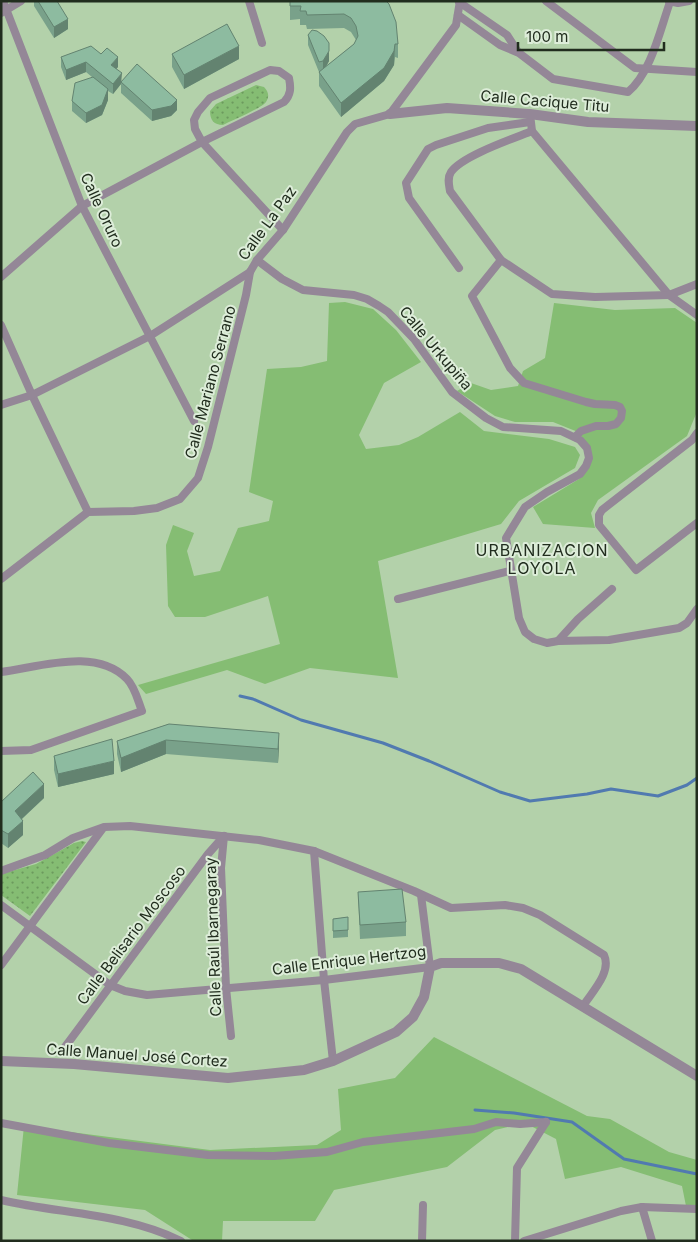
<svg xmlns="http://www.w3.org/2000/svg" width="698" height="1242" viewBox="0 0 698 1242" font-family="Inter,sans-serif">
	<defs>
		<pattern id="park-dots" width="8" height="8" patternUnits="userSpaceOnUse" patternTransform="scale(1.25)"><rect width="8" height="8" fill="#85bd73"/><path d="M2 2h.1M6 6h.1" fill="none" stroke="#6c9a5e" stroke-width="1.8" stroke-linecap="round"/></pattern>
	</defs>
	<rect width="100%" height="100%" fill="#b3d1aa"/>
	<g fill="#85bd73">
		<path d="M345,302L373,309L396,330L421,362L384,383L359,435L366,449L399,445L418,437L460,412L484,431L549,439L575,447L580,455L575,468L519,501L501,524L378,561L398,678L310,668L265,684L227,670L146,694L138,685L280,644L268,596L205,617H175L168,606L166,545L173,525L194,533L187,551L194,576L220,571L238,528L269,521L273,501L249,492L267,369L301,367L327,361L329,303Z"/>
		<path d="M554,303L615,310L675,308L697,323L696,414L687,436L598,500L591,513L595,528L543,524L533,507L579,479L586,469L589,448L578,432L553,422H515L495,416L457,391L471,383L491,390L518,386L523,371L545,358Z"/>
		<path d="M434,1037L587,1116L610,1119L669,1152L697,1160V1206H686L682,1186L621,1167L565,1179L556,1139L525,1123L495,1130L447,1167L334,1190L315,1221H223L222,1241L192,1240L145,1210L17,1195L24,1126L210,1150L317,1145L341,1130L338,1089L395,1078Z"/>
	</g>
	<g fill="url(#park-dots)">
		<path d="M256,85L264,87C268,91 270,96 266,102C262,108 231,121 223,125C214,125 210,120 210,111L216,104Z"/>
		<path d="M82,841L86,842L30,916L1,895V874L36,864L74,843Z"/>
	</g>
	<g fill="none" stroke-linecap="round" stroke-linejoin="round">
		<g stroke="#517ab0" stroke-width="3">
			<path d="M240,696L253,699L301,720L383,743L429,761L500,792L530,801L587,794L611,789L658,796L687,785L697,778"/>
			<path d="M475,1110L514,1113L572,1122L624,1159L697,1174"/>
		</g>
		<g stroke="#948797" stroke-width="8">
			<path d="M3,1L82,206L194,421"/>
			<path d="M249,1L262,43"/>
			<path d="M546,1L635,68L697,72"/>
			<path d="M669,1L678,3L689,1"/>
			<path d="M459,2L507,35L518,52"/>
			<path d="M1,13L21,1"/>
			<path d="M458,15L500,45L519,53L553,79L628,92C651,73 660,30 670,2"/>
			<path d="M530,114L532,131L669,295L697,315"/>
			<path d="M532,131C512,139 462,156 451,172C447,178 449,185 450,191L501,260L552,294L595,297L669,295L697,284"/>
			<path d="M257,260L282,279L303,290L354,295L367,299L379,306L388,312L414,339L452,392L486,418L503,427L561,431L580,440L587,448L589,458L586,466L580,474L547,492L525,507L506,538L519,618L525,632L534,639L547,643L558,641L578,619L612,589"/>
			<path d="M501,260L472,296L510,368L524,383L586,402L595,404L615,405L620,407L622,411L621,418L616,424L608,426H596L581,431L575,437"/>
			<path d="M459,268L409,198L406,183L428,149L436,145L488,128L530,122"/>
			<path d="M1,277L82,206L202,142L284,102C291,95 291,88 289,78L279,71L270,70L210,98L198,112L194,120L195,129L202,142L283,230"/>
			<path d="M1,325L32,395L88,512"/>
			<path d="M1,405L32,395L150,336L250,272L257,260L283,230L347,132L355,124L390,114L456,25L460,1"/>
			<path d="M697,433L692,440L602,510L599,515V525L636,570L697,523"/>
			<path d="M1,579L88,512L134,511L157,508L180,499L198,478L208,447L246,295L250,272"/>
			<path d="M398,599L510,571"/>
			<path d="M558,641L609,640L679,628L687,623L697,609"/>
			<path d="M1,672C40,667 96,647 127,679C135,687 138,701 142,711L31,750L1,751"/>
			<path d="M224,836L221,868L226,988L231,1036"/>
			<path d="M314,851L324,980L333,1061"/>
			<path d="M1,871L45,855L73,838L104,827L130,826L259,840L314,851L414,891L451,908L505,905L523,908L540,915L604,955C612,972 592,992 583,1006"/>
			<path d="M1,905L110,985L125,991L147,995L324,980L430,967L421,895"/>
			<path d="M1,965L103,828"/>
			<path d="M62,1051L208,854L224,836"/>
			<path d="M1,1123L109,1143L208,1155L274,1156L327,1152L363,1142L474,1129L496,1122L520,1124L546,1122"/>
			<path d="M1,1200C61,1214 124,1213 181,1241"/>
			<path d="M642,1207L652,1241"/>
			<path d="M422,1241L423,1205"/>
			<path d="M515,1241L517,1168L546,1122"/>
			<path d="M524,1241L621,1211L642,1207L697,1209"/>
		</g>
		<g stroke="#948797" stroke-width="10">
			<path d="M390,114L447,108L530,114L588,122L697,126"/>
			<path d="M1,1061L74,1064L228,1078L304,1070L333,1061L396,1032L413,1017L424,997L430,967L441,963H499L521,969L697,1076"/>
		</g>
	</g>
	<g fill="#79a18a">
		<path d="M34,1H57L68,29L54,38L34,6Z"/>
		<path d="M290,1H386L398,44V58L395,57L394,65L384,81L341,117L319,86V72L308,45V35L329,61L326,67L354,44L356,40L351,32L344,28L307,29L306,25H300V19L290,20Z"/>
		<path d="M101,54L118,67L116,69L122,82L177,110L171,116L152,121L121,93V84L113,94L108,91V100L102,115L86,123L72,111V101L92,77L86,72L66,80L61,67V57Z"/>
		<path d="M172,54L239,59L184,89L172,67Z"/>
		<path d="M169,724L279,746L278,763L166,754L121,772L117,754V741Z"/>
		<path d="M54,756L114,774L58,787L54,770Z"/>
		<path d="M44,798L22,819L23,835L8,848L1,843V802Z"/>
		<path d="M358,892L406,922V936L360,939Z"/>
		<path d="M348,917V937L333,938V919Z"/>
	</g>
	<g fill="#638370">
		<path d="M68,19V29L54,38V27Z"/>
		<path d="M395,44L394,65L384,81L341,117V103Z"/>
		<path d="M239,46V59L184,89V75Z"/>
		<path d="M329,51V61L323,72V61Z"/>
		<path d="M118,57V67L111,75V65Z"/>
		<path d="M86,62V72L66,80V70Z"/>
		<path d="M122,73L121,84L113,94V84Z"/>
		<path d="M108,89V100L102,115L86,123V113Z"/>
		<path d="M177,100V110L171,116L152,121V110Z"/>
		<path d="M279,733V746L278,763V749Z"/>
		<path d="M166,740V754L121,772V758Z"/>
		<path d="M114,761V774L58,787V774Z"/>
		<path d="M44,784V798L15,825V811Z"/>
		<path d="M23,821V835L8,848V834Z"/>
	</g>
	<g fill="#8dbba0" stroke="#638370">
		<path d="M38,1H57L68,19L54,27Z"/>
		<path d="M290,1H386L389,4L396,22L398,44H395L394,51L384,68L341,103L319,72L354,44L358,36L356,26L351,18L344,14L307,15L306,11H300L301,6H290Z"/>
		<path d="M227,24L239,46L184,75L172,54Z"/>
		<path d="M312,30L317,31L324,36L329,43V51L323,61L319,62L308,35Z"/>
		<path d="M91,46L101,54L107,48L118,57L111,65L122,73L113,84L86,62L66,70L61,57Z"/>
		<path d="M137,64L177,100L171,106L152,110L121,82Z"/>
		<path d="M93,77L108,89L102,105L86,113L72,101L75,83Z"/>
		<path d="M169,724L279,733L278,749L166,740L121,758L117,741Z"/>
		<path d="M112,739L114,761L58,774L54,756Z"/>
		<path d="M33,772L44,784L15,811L23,821L8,834L1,830V802Z"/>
		<path d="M402,889L406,922L360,925L358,892Z"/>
		<path d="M348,917V930L333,931V919Z"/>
	</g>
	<g text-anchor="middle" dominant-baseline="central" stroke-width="4" stroke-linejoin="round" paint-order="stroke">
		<g font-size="15" fill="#212d1e" stroke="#ddedd9">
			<text transform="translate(545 101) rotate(5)">Calle Cacique Titu</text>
			<text transform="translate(102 210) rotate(65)">Calle Oruro</text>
			<text transform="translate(267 223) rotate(-54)">Calle La Paz</text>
			<text transform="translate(436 348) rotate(50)">Calle Urkupiña</text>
			<text transform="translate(210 382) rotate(-75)">Calle Mariano Serrano</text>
			<text transform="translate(131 935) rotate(-53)">Calle Belisario Moscoso</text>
			<text transform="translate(213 937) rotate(-92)">Calle Raúl Ibarnegaray</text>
			<text transform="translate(349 960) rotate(-7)">Calle Enrique Hertzog</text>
			<text transform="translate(137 1055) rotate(4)">Calle Manuel José Cortez</text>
		</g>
		<g font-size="16" letter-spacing="1" fill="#212d1e" stroke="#ddedd9">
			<text x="542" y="550">URBANIZACION<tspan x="542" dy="18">LOYOLA</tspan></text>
		</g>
	</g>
	<rect width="698" height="1242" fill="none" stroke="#212d1e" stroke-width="5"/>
	<path d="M518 42v8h146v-8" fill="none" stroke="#212d1e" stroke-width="2.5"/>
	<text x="526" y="42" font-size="15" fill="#212d1e" stroke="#ddedd9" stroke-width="4" paint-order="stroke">100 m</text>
</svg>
